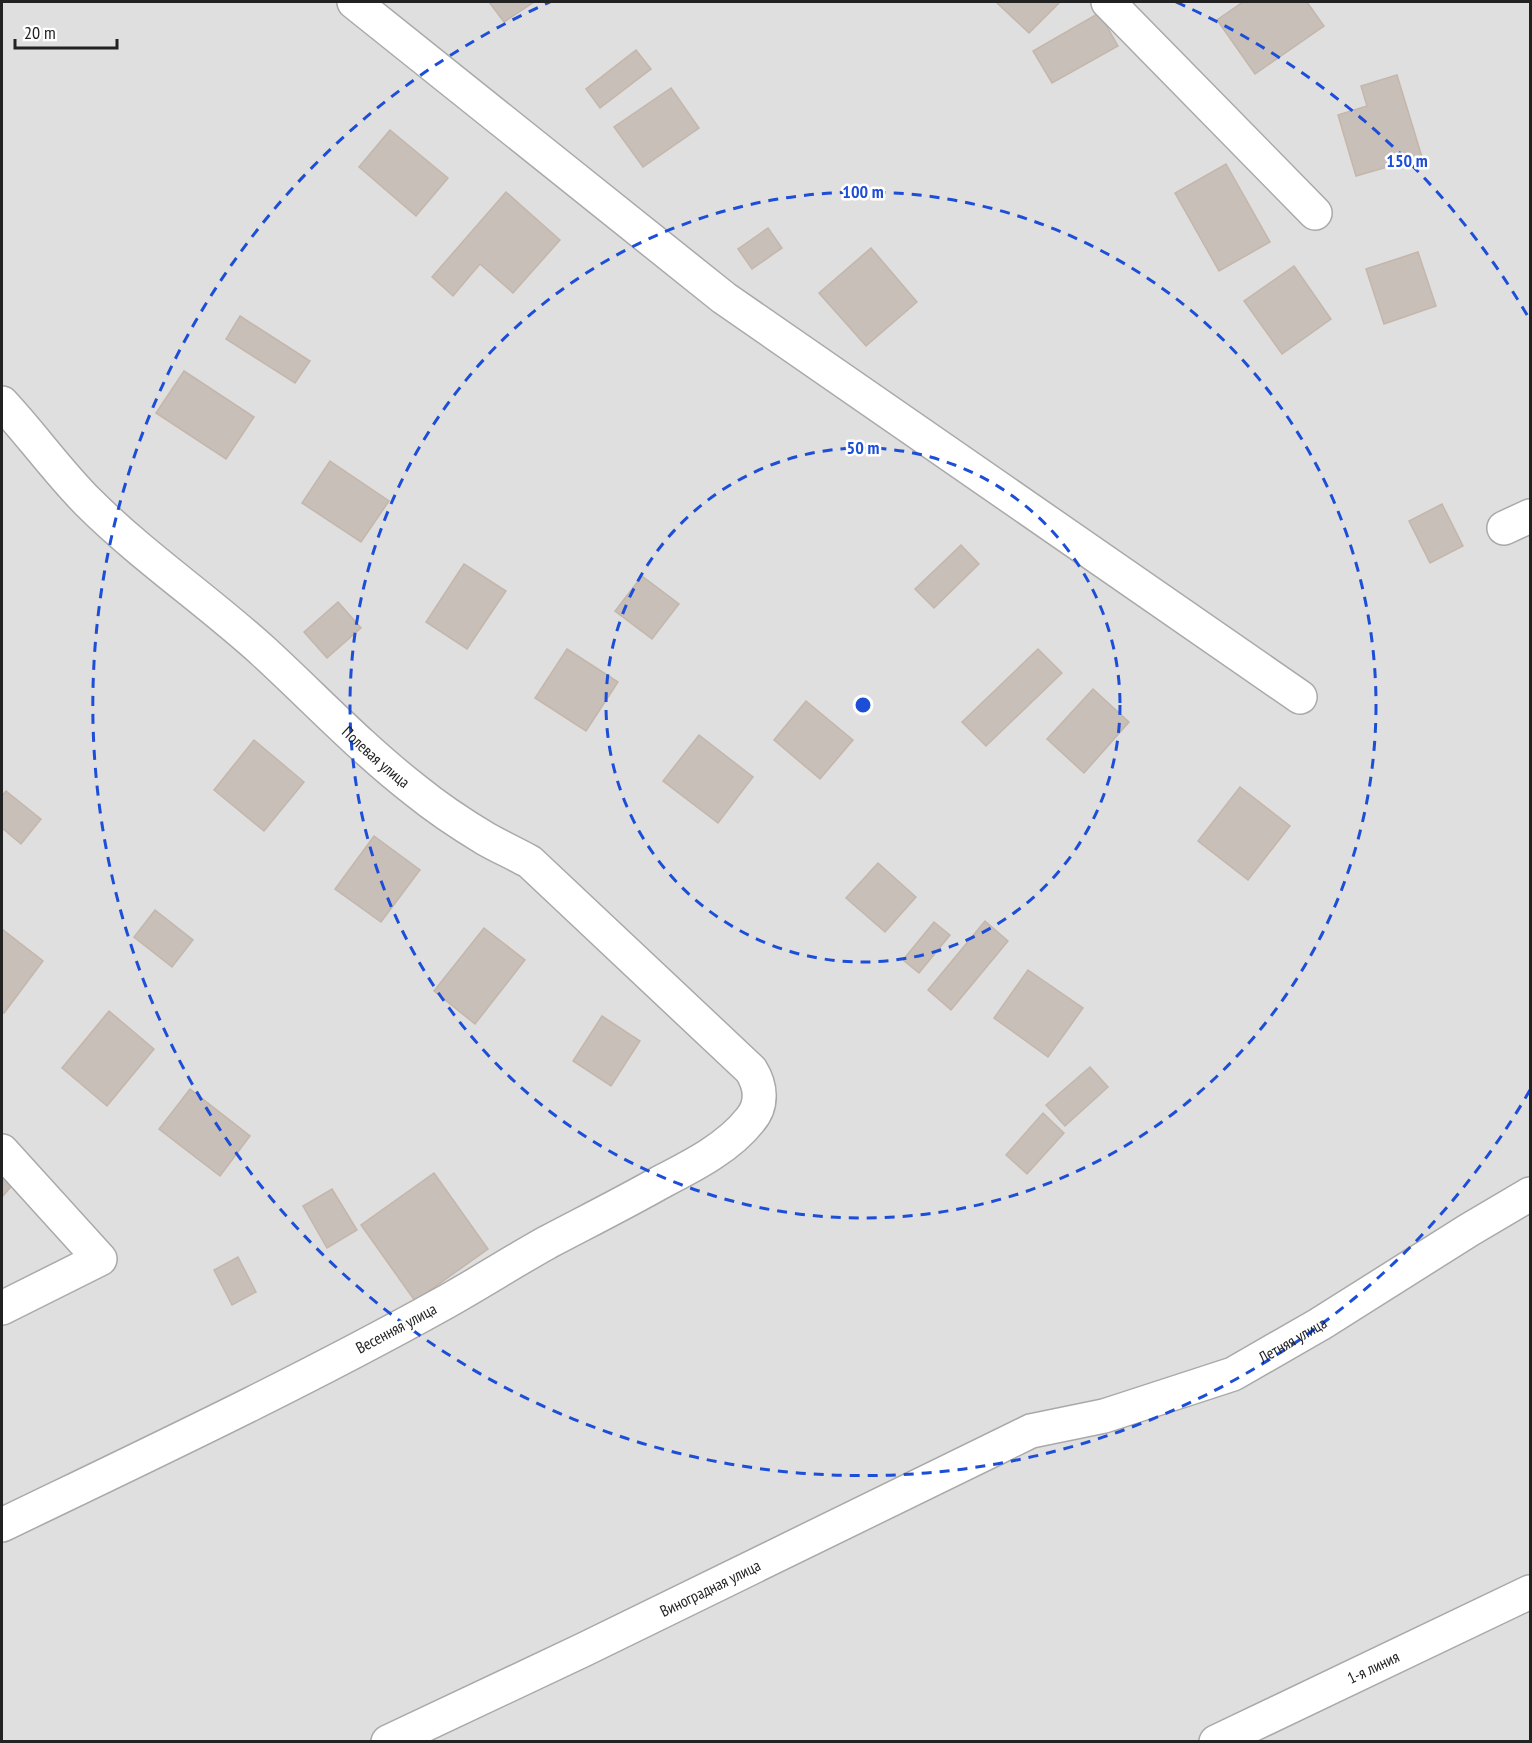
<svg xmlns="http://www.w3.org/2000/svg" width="1532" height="1743" viewBox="0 0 1532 1743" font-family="'PT Sans Narrow',sans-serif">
	<rect width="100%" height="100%" fill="#f2efe9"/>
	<path fill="#e0dfdf" d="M2,2H1530V1741L2,1742Z"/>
	<g fill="#c7bfb8" stroke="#c4b6ab" stroke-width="1.5">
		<path d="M489,2H534L504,22Z"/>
		<path d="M996,2H1060L1029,33Z"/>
		<path d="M1243,2H1307L1324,26L1255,74L1217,20Z"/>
		<path d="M1099,13L1118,46L1052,83L1033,51Z"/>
		<path d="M636,50L651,69L600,108L586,89Z"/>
		<path d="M1397,75L1422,157L1356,176L1338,115L1367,106L1361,86Z"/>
		<path d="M671,88L699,128L643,167L614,127Z"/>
		<path d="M390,130L448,178L416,216L359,167Z"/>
		<path d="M1226,164L1270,242L1219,271L1175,193Z"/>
		<path d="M506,192L560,240L513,293L480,264L453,296L432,277Z"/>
		<path d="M768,228L782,248L752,269L738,249Z"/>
		<path d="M871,248L917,302L866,346L819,293Z"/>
		<path d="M1418,252L1436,306L1384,324L1366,269Z"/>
		<path d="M1294,266L1331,319L1282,354L1244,301Z"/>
		<path d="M240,316L310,361L295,383L226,339Z"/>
		<path d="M184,371L254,417L226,459L156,413Z"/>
		<path d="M330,461L389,501L361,542L302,503Z"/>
		<path d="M1442,504L1463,546L1430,563L1409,521Z"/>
		<path d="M961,545L979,564L934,608L915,589Z"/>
		<path d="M464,564L506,591L467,649L426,622Z"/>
		<path d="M642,576L679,604L652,639L615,611Z"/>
		<path d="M338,602L361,628L327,658L304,632Z"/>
		<path d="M567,649L618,682L586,731L535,698Z"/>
		<path d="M1038,649L1062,673L986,746L962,722Z"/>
		<path d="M1093,689L1129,722L1084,773L1047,739Z"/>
		<path d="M806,701L853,740L820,779L774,740Z"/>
		<path d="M699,735L753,777L718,823L663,781Z"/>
		<path d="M254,740L304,782L264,831L214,790Z"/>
		<path d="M1240,787L1290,826L1248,880L1198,841Z"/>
		<path d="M6,791L41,819L21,844L2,828V796Z"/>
		<path d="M374,836L420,870L381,922L335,889Z"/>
		<path d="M878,863L916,897L885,932L846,898Z"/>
		<path d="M155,910L193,940L172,967L134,937Z"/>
		<path d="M985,921L1008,941L951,1010L928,990Z"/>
		<path d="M934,922L950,935L919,973L903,960Z"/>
		<path d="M484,928L525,960L475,1024L434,991Z"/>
		<path d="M2,929L43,961L4,1013L2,1011Z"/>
		<path d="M1028,970L1083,1008L1048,1057L994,1018Z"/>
		<path d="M109,1011L154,1049L107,1106L62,1068Z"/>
		<path d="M602,1016L640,1041L611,1086L573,1061Z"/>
		<path d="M1090,1067L1108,1087L1065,1126L1046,1105Z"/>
		<path d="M190,1089L250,1136L220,1176L159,1129Z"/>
		<path d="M1043,1113L1064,1133L1027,1174L1006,1155Z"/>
		<path d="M2,1170L15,1182L2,1197Z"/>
		<path d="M434,1173L488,1249L415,1301L361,1225Z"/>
		<path d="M332,1189L357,1230L327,1248L303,1206Z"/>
		<path d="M238,1257L256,1292L232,1305L214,1270Z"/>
	</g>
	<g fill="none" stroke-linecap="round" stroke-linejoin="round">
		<defs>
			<g id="minor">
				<path d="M354,2L724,298L1300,697"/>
				<path d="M1108,2L1315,213"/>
				<path id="s1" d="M2,403C32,435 57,471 88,502C143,557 207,600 264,652C314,698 361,748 415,790C437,808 461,824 486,839C500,847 516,854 530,862L751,1070C761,1086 763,1105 750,1120C728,1148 692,1166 661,1182C624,1203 586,1222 548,1242C512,1262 478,1284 442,1304C298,1384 149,1454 2,1525"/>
				<path d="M1504,528L1530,516"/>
				<path d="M2,1151L100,1259L2,1308"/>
				<path id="s2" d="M388,1742L583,1650L1031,1431L1104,1416L1233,1374L1320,1324L1469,1230L1530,1194"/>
				<path id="s3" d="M1216,1742L1530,1592"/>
			</g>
		</defs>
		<use href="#minor" stroke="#a9a9a9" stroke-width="36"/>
		<use href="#minor" stroke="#fff" stroke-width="33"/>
	</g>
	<g fill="none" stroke="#1d4ed8" stroke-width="3" stroke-dasharray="10 8">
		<circle cx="863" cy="705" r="257"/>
		<circle cx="863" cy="705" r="513"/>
		<path d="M1530 1090A770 770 0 1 1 550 2M1176 2A770 770 0 0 1 1530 320"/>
	</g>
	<g text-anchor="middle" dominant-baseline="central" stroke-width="5" stroke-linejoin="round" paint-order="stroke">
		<g font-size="16" fill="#222" stroke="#fff">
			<text stroke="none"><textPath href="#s1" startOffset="516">Полевая улица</textPath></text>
			<text transform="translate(396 1328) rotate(-28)">Весенняя улица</text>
			<text stroke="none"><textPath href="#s2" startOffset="993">Летняя улица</textPath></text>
			<text stroke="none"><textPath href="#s2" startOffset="357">Виноградная улица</textPath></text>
			<text stroke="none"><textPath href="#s3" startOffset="174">1-я линия</textPath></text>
		</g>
	</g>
	<circle cx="863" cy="705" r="9" fill="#1d4ed8" stroke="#fff" stroke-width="3"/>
	<g font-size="18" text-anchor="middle" font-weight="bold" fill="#1d4ed8" stroke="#fff" stroke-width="5" stroke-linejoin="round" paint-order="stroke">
		<text x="1407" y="167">150 m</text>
		<text x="863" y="198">100 m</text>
		<text x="863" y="454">50 m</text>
	</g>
	<rect width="1532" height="1743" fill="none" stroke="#222222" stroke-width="6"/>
	<path d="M15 39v9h102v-9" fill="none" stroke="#222222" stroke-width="3"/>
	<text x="24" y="39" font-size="18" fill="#222222" stroke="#ffffff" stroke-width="4.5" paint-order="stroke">20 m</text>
</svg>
